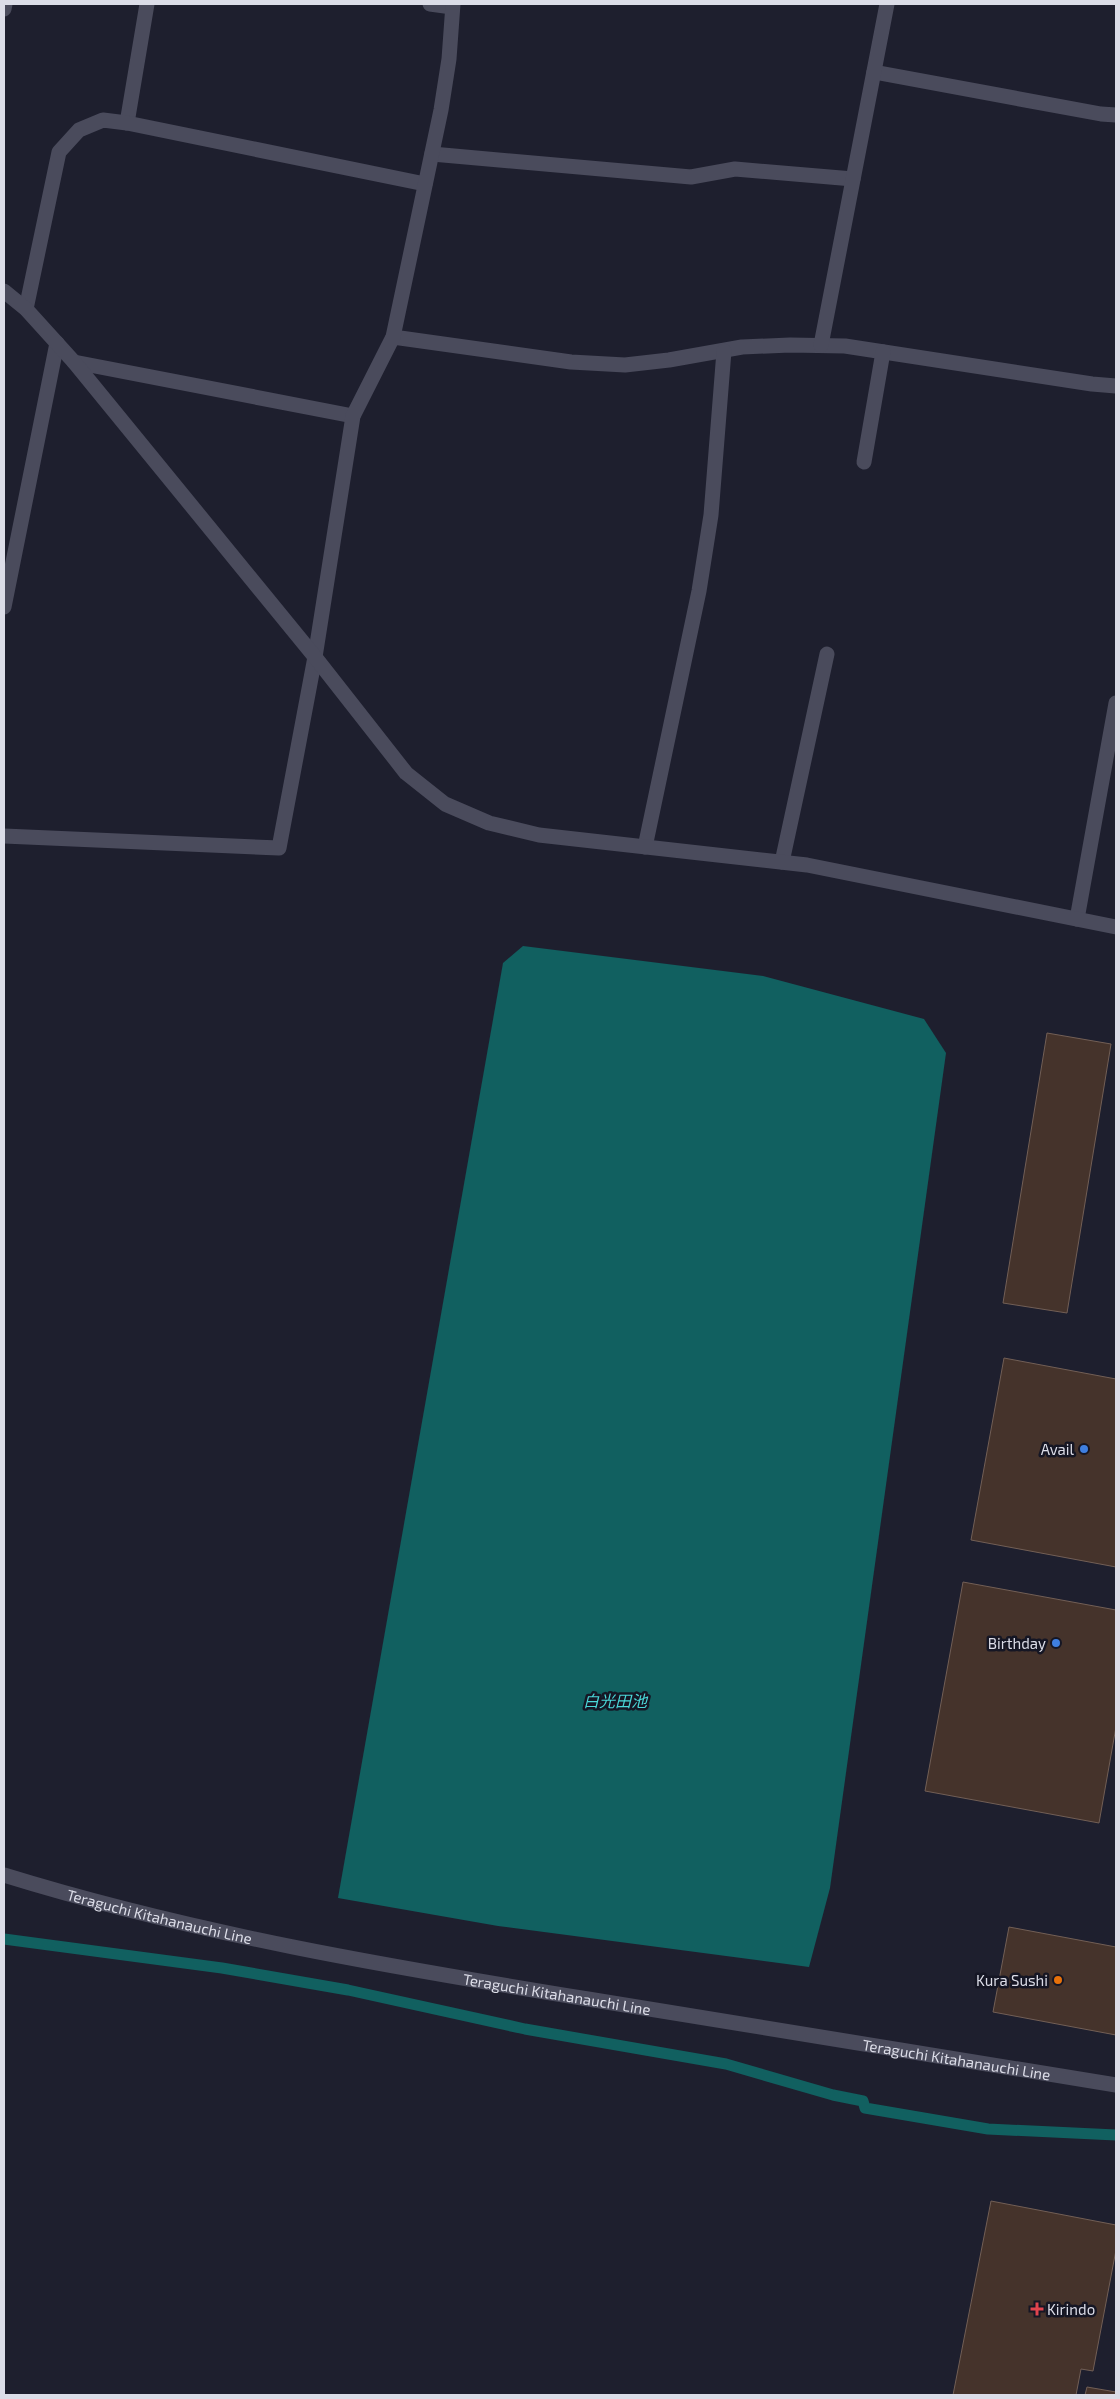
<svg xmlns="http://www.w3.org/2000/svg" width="1120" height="2399" viewBox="0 0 1120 2399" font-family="'Exo 2','Noto Sans JP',sans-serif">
	<rect width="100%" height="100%" fill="#1e1f2e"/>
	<path fill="#116060" d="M523,946L763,976L924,1019L946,1053L830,1888L809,1967L498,1926L338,1898L503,963Z"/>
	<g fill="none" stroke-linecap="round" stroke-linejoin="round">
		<path stroke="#116060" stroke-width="11" d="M4,1939L222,1968L348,1990L525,2029L726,2064L833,2095L863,2101L865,2108L988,2129L1116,2135"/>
	</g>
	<g fill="#45332b" stroke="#725f56">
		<path d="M1047,1033L1111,1044L1067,1313L1003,1303Z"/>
		<path d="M1004,1358L1116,1379V1567L971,1540Z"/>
		<path d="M963,1582L1116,1610V1727L1099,1823L925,1791Z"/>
		<path d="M1009,1927L1116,1947V2035L993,2012Z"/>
		<path d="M991,2201L1116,2225V2250L1093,2371L1081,2369L1076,2395H953Z"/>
		<path d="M1087,2387L1116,2392V2395H1085Z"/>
	</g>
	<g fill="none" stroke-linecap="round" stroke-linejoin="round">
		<g stroke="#4a4b5c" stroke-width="15">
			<path d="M430,4L452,7"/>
			<path d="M4,9L5,4"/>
			<path d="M874,72L1101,114L1116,115"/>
			<path d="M127,123L147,4"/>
			<path d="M432,154L691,177L735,169L853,179"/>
			<path d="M26,309L59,152L79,130L103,120L127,123L425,184"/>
			<path d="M393,337L571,362L625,365L669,360L742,347L790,345L845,346L1092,384L1116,386"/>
			<path d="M821,345L887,4"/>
			<path d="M74,362L353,416"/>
			<path d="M864,462L883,352"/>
			<path d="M4,607L57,343"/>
			<path d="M4,836L279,848L315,657L353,416L393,337L441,110L449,59L453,4"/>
			<path d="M645,847L699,591L711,515L724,351"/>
			<path d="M782,862L827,654"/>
			<path d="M1077,919L1116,703"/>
		</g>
		<path stroke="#4a4b5c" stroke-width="15" d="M4,291L26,309L74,362L315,657L406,773L445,804L489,823L539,835L807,865L1116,927"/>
		<path stroke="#4a4b5c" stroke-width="15" id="s1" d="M4,1875C195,1934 391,1967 588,1999C764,2028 940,2057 1116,2085"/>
	</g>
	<g fill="#3f7fe0" stroke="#151624" stroke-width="2">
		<circle cx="1084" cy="1449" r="5"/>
		<circle cx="1056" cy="1643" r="5"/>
	</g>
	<circle fill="#e8710a" stroke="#151624" stroke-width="2" cx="1058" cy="1980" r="5"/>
	<path fill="#e0444e" stroke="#151624" stroke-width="2" d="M1034.5 2301.5h5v5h5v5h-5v5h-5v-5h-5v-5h5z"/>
	<g text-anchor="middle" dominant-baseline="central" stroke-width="5" stroke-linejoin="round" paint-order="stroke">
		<g font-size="15" fill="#dcdde8" stroke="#151624" text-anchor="end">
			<text x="1074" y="1449">Avail</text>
			<text x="1046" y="1643">Birthday</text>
			<text x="1048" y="1980">Kura Sushi</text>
			<text x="1047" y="2309" text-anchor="start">Kirindo</text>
		</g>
		<g font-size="15" fill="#dcdde8" stroke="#151624">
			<text stroke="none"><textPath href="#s1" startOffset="161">Teraguchi Kitahanauchi Line</textPath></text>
			<text stroke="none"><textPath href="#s1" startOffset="566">Teraguchi Kitahanauchi Line</textPath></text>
			<text stroke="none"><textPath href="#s1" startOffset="971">Teraguchi Kitahanauchi Line</textPath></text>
		</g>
		<g font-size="16" font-style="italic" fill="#4ad7d8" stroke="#151624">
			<text x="615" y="1700">白光田池</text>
		</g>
	</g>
	<rect width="1120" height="2399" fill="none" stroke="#dcdde8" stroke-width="10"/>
</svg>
